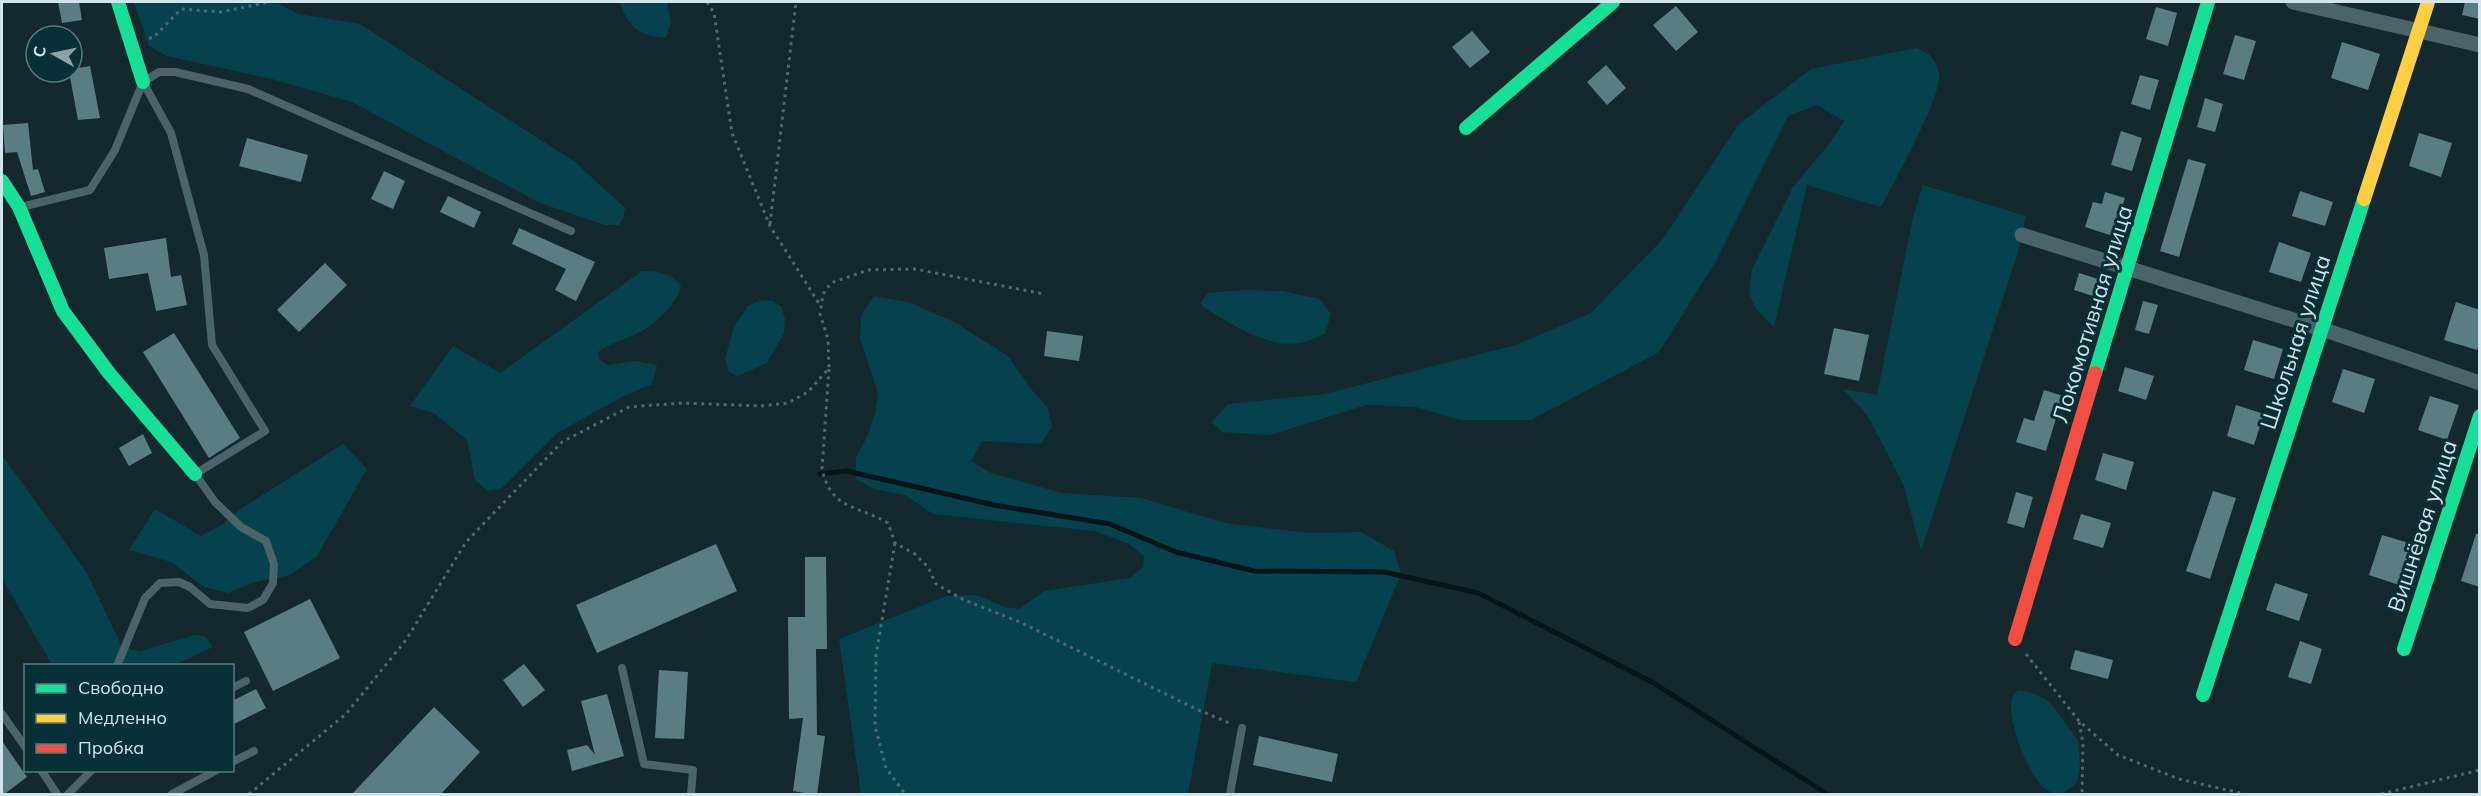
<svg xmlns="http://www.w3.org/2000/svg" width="2481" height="796" viewBox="0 0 2481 796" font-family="Mulish,sans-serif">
	<rect width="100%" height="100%" fill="#13292d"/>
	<g fill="#06424d">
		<path d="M134,2H276L298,14L360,24L575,162L625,208L623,219L619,225H605L540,203L352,102L272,79L167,56L149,46Z"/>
		<path d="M619,2H667L671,22L666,38C636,35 631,28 619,2Z"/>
		<path d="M1916,48C1929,52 1936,59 1939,73C1943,94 1893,185 1881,207L1807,185L1774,327L1757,310L1749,294L1752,269L1793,187L1830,143L1844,121L1817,105L1788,116L1716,261L1659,352L1531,420H1460L1416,407L1366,405L1270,435L1222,432L1212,422L1228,404L1325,394L1516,345L1591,313L1663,239L1739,124L1811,69Z"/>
		<path d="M1923,185L2026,216L2018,252L1921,551L1904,486L1868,416L1843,389L1877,395L1913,217Z"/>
		<path d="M642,271C657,271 671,273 681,286C676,305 654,326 636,334C623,340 610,343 598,352L599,359L607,365L635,361L657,365L652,384L622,397L557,433L502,488L488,491L475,480L467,440L434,413L410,406L453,346L500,373Z"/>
		<path d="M1245,290L1282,291L1320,299L1331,314L1325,334C1317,337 1308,342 1299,343C1268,349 1228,322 1203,307L1201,303L1208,293Z"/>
		<path d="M874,296L908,302L954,322L1008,356L1032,390L1048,408L1052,427L1041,444L982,441L971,461L991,473L1062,493L1141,498L1225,523L1308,533L1361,532L1394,551L1401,574L1356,682L1212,663L1188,794H861L839,639L946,596L977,595L1004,607L1019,609L1044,591L1130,578L1143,567L1144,556L1129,544L1095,531L933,514L905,495L874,489L856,479V458L868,435L875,414L878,393L860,338L861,315Z"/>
		<path d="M761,300L773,301L781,306L785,319L784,333L767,363L738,376L729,372L725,359L734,327L748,306Z"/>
		<path d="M343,444L367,469L317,556L290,575L252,583L228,593L204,587L171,562L129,550L155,509L201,536L223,524L239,510Z"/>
		<path d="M2,455L87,573L122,647L140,651L195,635L206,637L213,647L174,665H52L2,578Z"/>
		<path d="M2018,690L2033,693L2050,702L2078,741L2080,763L2077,783L2062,794C2054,794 2046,791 2041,785C2027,770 1998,704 2018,690Z"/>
	</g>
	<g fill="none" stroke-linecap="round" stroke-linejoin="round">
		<path stroke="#051418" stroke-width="5" d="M820,474L847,471L994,505L1110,524L1176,552L1254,571L1384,572L1478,593L1652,682L1827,794"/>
	</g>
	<g fill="#5a7d84">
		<path d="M58,2H79L82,20L62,23Z"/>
		<path d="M2465,2H2480V19L2462,15Z"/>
		<path d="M1676,6L1698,32L1676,51L1653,25Z"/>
		<path d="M2156,7L2177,13L2168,46L2146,39Z"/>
		<path d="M1472,31L1490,52L1470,68L1452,47Z"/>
		<path d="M2235,35L2256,41L2244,80L2223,74Z"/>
		<path d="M2342,42L2380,54L2368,90L2331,78Z"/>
		<path d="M1606,65L1626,88L1607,105L1587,82Z"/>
		<path d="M90,66L100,118L78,120L69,72H72V69Z"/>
		<path d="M2140,75L2159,80L2150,110L2131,104Z"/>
		<path d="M2205,98L2223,104L2215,132L2197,127Z"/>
		<path d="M28,123L33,170L38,169L45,192L31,196L17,152L5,153L3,125Z"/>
		<path d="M2121,131L2142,138L2132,171L2111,165Z"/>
		<path d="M2419,133L2452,143L2441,177L2409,166Z"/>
		<path d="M247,138L308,155L301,182L239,166Z"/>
		<path d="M2188,159L2206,164L2179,257L2160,251Z"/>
		<path d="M384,171L405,181L393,209L371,199Z"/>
		<path d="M2300,191L2333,202L2325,226L2292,216Z"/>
		<path d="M2105,192L2125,198L2113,236L2085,227L2093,202L2102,204Z"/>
		<path d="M448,196L481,212L474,228L440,212Z"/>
		<path d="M519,228L595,262L576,301L555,290L566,269L512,244Z"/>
		<path d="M166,238L171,277L181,275L187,305L156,311L148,273L109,279L104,248Z"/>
		<path d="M2279,242L2311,253L2301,282L2269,272Z"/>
		<path d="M325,263L347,285L299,332L277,310Z"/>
		<path d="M2079,273L2098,279L2093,296L2074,290Z"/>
		<path d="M2143,301L2158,305L2149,334L2135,330Z"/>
		<path d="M2456,302L2480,310V342L2477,350L2444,340Z"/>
		<path d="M1834,328L1869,335L1859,381L1824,374Z"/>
		<path d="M1047,331L1083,336L1079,361L1044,356Z"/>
		<path d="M174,333L240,438L209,458L143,352Z"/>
		<path d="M2253,340L2283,349L2274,379L2244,370Z"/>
		<path d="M2125,367L2154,376L2146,400L2118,391Z"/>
		<path d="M2343,369L2375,379L2364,413L2332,402Z"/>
		<path d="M2044,390L2063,396L2046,451L2016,442L2024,418L2034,421Z"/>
		<path d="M2430,396L2459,405L2447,440L2418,430Z"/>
		<path d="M2236,405L2264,414L2254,445L2227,436Z"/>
		<path d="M143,434L152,453L129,466L119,448Z"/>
		<path d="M2103,453L2134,462L2126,490L2095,480Z"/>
		<path d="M2213,491L2236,498L2210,579L2186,571Z"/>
		<path d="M2016,492L2033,497L2024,528L2007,523Z"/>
		<path d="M2081,514L2111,523L2103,548L2073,539Z"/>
		<path d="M2476,534H2480V587L2461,581Z"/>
		<path d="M2382,535L2412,544L2399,585L2369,575Z"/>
		<path d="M716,544L737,591L597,653L576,605Z"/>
		<path d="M805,557H826L827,649H816L817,735L825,736L817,795L793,791L803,718L789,719L788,617H805Z"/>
		<path d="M2275,583L2308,594L2299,621L2266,610Z"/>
		<path d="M310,599L340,658L273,691L244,632Z"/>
		<path d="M2300,641L2322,649L2311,684L2288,677Z"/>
		<path d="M2075,650L2113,660L2108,679L2070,669Z"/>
		<path d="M524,664L545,690L523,707L503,680Z"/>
		<path d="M659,670L688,672L684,739L655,738Z"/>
		<path d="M256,689L266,708L232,725V701Z"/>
		<path d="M607,694L624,756L572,771L567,750L587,745L595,755L581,701Z"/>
		<path d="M434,707L480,752L440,795H351Z"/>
		<path d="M1259,736L1338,754L1332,782L1253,765Z"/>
		<path d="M2,741L27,777L3,795H2Z"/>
	</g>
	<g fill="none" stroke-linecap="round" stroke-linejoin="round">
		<g stroke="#53686d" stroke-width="3" stroke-dasharray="3 4.5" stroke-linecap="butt">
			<path d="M707,2L714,13L732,133L770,226L820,305"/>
			<path d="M149,38H153L181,9L221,12L269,2"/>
			<path d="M770,224L796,2"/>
			<path d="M829,369L822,469C831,510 857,505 888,523L895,543L915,554L928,567L936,584L964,600L1020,622L1196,709L1232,724"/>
			<path d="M895,543L876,655L875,726L886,768L905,794"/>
			<path d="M2026,654L2079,721L2118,755L2179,779L2245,794"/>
			<path d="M2079,722L2083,743L2082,794"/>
			<path d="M249,794L346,714L406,640L466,542L562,442L629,407L683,403L761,406L788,403L808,392L829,368L828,339L820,314L823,294L831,283L868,270L915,269L1044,294"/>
			<path d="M2381,794L2480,770"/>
		</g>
		<g stroke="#4a6469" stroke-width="8">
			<path d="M21,207L90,190L115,150L143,82L159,72H175L248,89L571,231"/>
			<path d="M117,666L145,598L160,583L179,582L190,587L210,604L248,608L263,600L273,583L274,564L266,541L241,527L215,502L195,474L265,431L212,345L204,255L171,133L143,82"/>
			<path d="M622,668L644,764L693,770L691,794"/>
			<path d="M232,688L246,681"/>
			<path d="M2,714L26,748"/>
			<path d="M232,762L254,751"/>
			<path d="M41,770L57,794"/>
			<path d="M68,794L92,770"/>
			<path d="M172,794L217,770"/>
			<path d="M1230,794L1242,728"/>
		</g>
		<g stroke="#4a6469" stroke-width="15">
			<path d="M2293,2L2480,45"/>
			<path d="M2022,235L2322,329L2480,383"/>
		</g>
		<g stroke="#16e098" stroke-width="14">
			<path d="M118,2L143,82"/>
			<path d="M1466,128L1613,2"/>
			<path d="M2,181L19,207L63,311L109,373L195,474"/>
			<path d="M2095,373L2208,2"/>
			<path d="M2404,649L2480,416"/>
			<path d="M2203,695L2364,199"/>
		</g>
		<path stroke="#ffcf43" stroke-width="14" d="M2364,199L2428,2"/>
		<path stroke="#f24e42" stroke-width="14" d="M2015,639L2095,373"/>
	</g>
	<g text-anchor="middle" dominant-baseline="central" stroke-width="6" stroke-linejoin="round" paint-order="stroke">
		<g font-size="22" fill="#d1e5ea" stroke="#083038">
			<text transform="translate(2092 314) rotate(-73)">Локомотивная улица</text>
			<text transform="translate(2295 342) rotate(-72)">Школьная улица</text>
			<text transform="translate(2422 526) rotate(-72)">Вишнёвая улица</text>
		</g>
	</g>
	<rect width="2481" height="796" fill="none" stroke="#d1e5ea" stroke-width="6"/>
	<rect x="24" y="664" width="210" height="108" fill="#083038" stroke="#58787f" stroke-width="1.5"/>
	<rect x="36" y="684" width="30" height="9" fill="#16e098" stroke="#58787f" stroke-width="1.5"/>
	<text x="78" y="694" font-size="18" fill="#d1e5ea">Свободно</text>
	<rect x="36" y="714" width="30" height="9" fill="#ffcf43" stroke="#58787f" stroke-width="1.5"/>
	<text x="78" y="724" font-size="18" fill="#d1e5ea">Медленно</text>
	<rect x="36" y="744" width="30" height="9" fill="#f24e42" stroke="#58787f" stroke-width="1.5"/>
	<text x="78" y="754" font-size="18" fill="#d1e5ea">Пробка</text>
	<g transform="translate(54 54) rotate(279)"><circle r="28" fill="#083038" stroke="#58787f" stroke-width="1.5"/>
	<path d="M0-4.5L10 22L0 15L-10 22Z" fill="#8ea3a8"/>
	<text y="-9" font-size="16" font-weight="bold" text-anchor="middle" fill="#d1e5ea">С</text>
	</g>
</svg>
